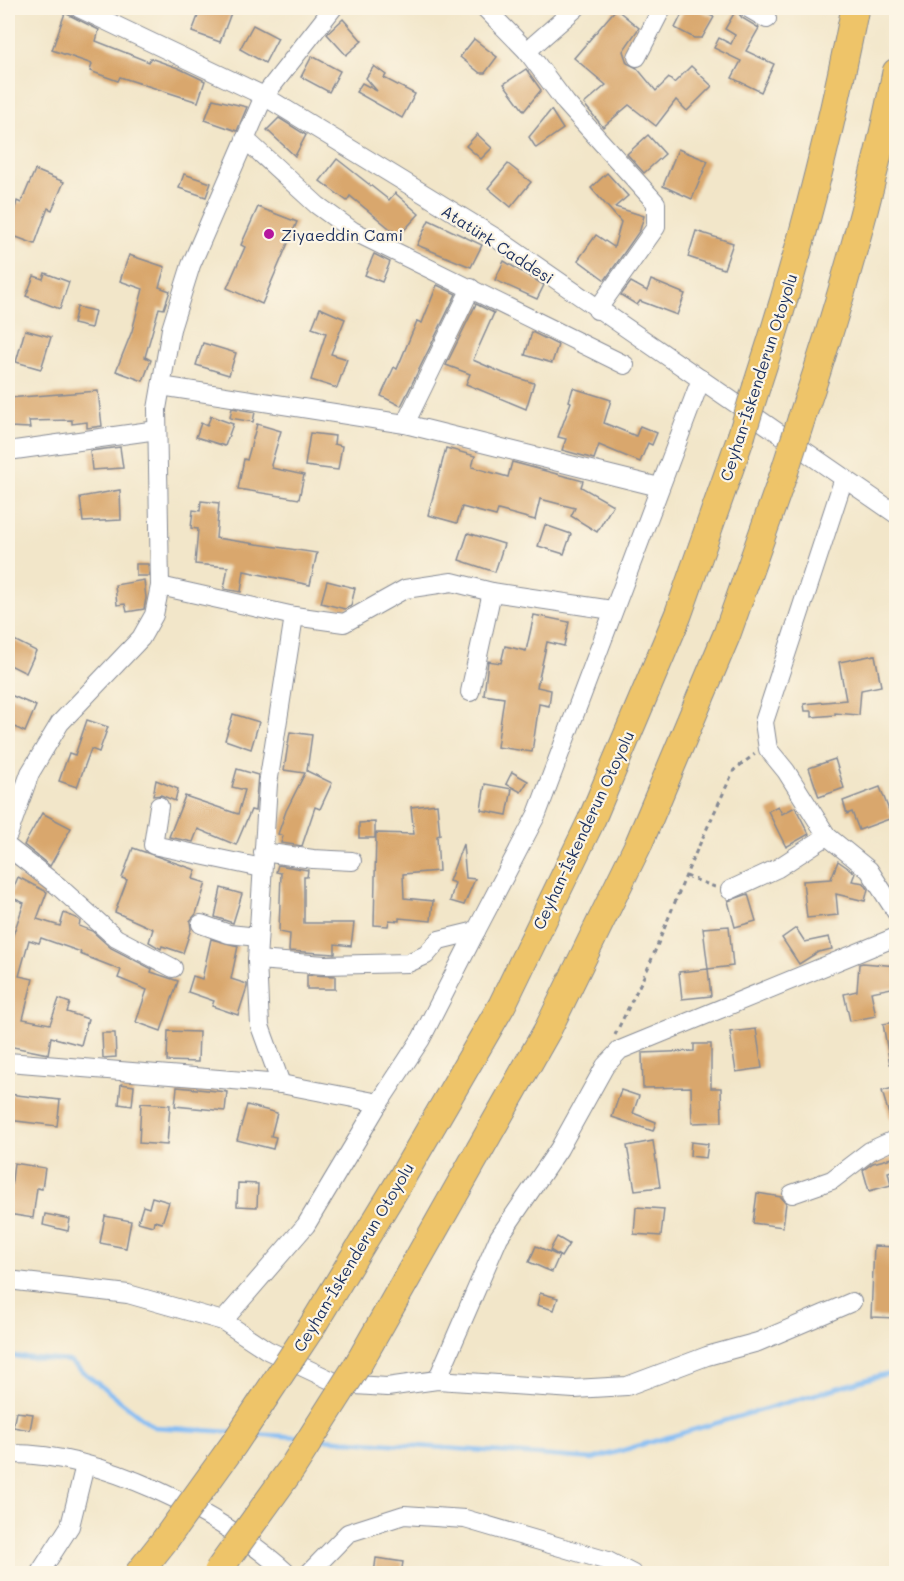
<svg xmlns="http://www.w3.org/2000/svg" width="904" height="1581" viewBox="0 0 904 1581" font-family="Mali,sans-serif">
	<rect width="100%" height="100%" fill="#fcf5e5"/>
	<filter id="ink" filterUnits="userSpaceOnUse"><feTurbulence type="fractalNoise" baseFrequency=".0167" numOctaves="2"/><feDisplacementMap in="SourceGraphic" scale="12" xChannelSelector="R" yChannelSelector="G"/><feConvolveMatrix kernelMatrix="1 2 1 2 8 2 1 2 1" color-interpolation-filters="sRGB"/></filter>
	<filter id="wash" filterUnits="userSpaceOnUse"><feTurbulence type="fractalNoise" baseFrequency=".008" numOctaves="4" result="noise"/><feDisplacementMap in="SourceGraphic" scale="24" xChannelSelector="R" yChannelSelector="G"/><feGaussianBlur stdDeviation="1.35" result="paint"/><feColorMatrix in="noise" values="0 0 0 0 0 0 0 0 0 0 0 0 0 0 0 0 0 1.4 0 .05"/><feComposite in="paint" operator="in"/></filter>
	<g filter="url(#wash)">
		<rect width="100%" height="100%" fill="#f2e6c9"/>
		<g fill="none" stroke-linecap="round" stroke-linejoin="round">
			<g stroke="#82bcf4" stroke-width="4.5">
				<path d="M8,1356L69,1361L154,1427L231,1432"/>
				<path d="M251,1434L300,1437"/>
				<path d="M323,1439L593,1459L885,1374L896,1373"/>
			</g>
		</g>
		<g id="blocks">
			<g fill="#d9a76d">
				<path d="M201,8H217L231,13L220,42L192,32Z"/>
				<path d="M685,8H694L714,17L702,38H694L675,28Z"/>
				<path d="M616,9L639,28L623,51L627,63L637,68L656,91L669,78L674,83L691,66L712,86L687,111L676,100L656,126L629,105L603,127L584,104L606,85L574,58Z"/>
				<path d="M736,10L742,18L759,28L746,51L774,64L761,92L732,78L741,61L714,48L719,38L731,44L735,35L725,29Z"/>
				<path d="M65,13L99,30L96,41L149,62L150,58L178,68L205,81L198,102L120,77L118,81L90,71L92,64L52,50Z"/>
				<path d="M343,19L362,41L346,55L327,34Z"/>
				<path d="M253,25L278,38L265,63L240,49Z"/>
				<path d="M474,39L497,57L485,73H480L460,57Z"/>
				<path d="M312,56L340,71L329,92L301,77Z"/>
				<path d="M374,66L386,75L384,78L415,94L402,118L356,92L362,83L377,91L366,78Z"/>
				<path d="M526,69L541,90L524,111L504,84Z"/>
				<path d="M213,99L247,107L237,131L205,120Z"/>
				<path d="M551,110L563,129L536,148L529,137Z"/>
				<path d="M279,118L306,135L295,156L267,130Z"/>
				<path d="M477,134L492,148L481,159L466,146Z"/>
				<path d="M648,135L665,154L644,173L627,154Z"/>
				<path d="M678,149L708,161L692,199L663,186Z"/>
				<path d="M337,159L389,200L395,193L419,214L399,236L350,196L347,201L320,181Z"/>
				<path d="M508,164L531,182L511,207L488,188Z"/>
				<path d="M35,170L64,182L52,210L48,208L35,244L8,234L17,201L21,203Z"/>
				<path d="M607,173L628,196L615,207L644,216L640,230L605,280L578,260L596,235L614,247L621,222L591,188Z"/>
				<path d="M184,174L211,183L206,197L179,188Z"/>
				<path d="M258,207L297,222L262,304L227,288L245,247L241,245Z"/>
				<path d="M429,220L482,245L471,267L417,245Z"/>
				<path d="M696,231L733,243L724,269L688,257Z"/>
				<path d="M374,254L390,262L382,282L365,275Z"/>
				<path d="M129,255L165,267L159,287L170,291L164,309L159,308L145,357L151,360L143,381L116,371L132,331L143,289L120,281Z"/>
				<path d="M504,261L544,285L537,299L495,280Z"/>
				<path d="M45,273L69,282L60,309L26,296L34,276L43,279Z"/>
				<path d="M651,280L685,294L677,315L640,301L637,305L621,295L631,282L647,291Z"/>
				<path d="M437,285L456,294L401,406L381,396L394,367L397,369L417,321L422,323Z"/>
				<path d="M476,304L494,313L473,360L505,374L534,383L526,409L466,384L470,374L446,365Z"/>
				<path d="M77,307L95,311L91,328L73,324Z"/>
				<path d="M320,308L345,319L331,354L347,359L337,388L311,380L326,333L312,328Z"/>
				<path d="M25,330L51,337L41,369L16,362Z"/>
				<path d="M532,332L558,345L552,363L525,355Z"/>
				<path d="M203,343L236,353L229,375L196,365Z"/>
				<path d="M573,388L611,400L604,423L636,436L640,426L657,433L652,445L648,443L640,462L599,445L594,459L562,450L566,439L558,437L571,402L569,401Z"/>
				<path d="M98,391L102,426L87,428V422L72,424V420L29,421L30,428L9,427L8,398Z"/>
				<path d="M232,408L255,412L253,422L230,418Z"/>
				<path d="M211,416L233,424L225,446L196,437L201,423L207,426Z"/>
				<path d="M257,424L281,431L271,465L272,468L304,475L299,499L238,489L244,459L247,460Z"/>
				<path d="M310,433L335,436L334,444L342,446L338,470L305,466Z"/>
				<path d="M120,447L123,468L92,470L90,451Z"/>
				<path d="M446,448L475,456L472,467L508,477L512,462L583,481L581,487L613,505L597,532L571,516L575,508L540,499L535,520L498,510L496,516L462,507L457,523L428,515Z"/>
				<path d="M120,490L121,520L83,522L80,497Z"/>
				<path d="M201,501L219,503L216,538L317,553L310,585L244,571L241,592L224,589L228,567L195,564L198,529L191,528L193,510L200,511Z"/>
				<path d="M545,525L571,534L564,554L538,546Z"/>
				<path d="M468,533L504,544L495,572L459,560Z"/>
				<path d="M136,564H148L149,576H136Z"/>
				<path d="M144,580L146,598L144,609L127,612L125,604L117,605L115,585Z"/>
				<path d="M327,581L355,588L351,606L345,609L321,603Z"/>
				<path d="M534,615L569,622L564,646L547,642L537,687L551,690L549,706L539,704L532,752L497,747L504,698L484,695L488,661L501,663L505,646L526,651Z"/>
				<path d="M8,637L36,651L26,673L8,664Z"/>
				<path d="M875,655L881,686L861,690L859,715L835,713V715L812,717V711H805L804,704L846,700L839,662Z"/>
				<path d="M8,694L36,706L25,732L8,724Z"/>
				<path d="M233,714L259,722L251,749L225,740Z"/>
				<path d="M87,720L108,727L99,752L91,749L77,787L59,781L69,753L75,755Z"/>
				<path d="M290,732L312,735L307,771L332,783L320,809L315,807L302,846L281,843L283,836L278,834L286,811L305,773L284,770Z"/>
				<path d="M835,759L844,788L819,797L809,768Z"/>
				<path d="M237,769L258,775L255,811L251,810L236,845L198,829L193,842L169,837L185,796L238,814L245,790L232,787Z"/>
				<path d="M512,772L528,781L521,792L506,784Z"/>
				<path d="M156,780L178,789L175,801L161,795L153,796Z"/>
				<path d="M485,784L512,789L507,815L481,810Z"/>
				<path d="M880,787L892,818L859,830L852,812L847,814L843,801Z"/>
				<path d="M437,804L440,835L437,836L439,871L403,874L404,898L433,901L431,921L399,918V921L389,920L388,926L374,925L376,833L414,834L411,807Z"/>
				<path d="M778,806L782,814L795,807L809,834L786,847L768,811Z"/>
				<path d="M42,813L71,828L50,866L24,845Z"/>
				<path d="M375,822V838H359V823Z"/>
				<path d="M463,844L466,878L475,879L464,905L450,901L455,883L449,881Z"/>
				<path d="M133,848L196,870L193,879L206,883L196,914L190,921L191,929L183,953L162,946L161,949L149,942L153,929L115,912L127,880L122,878Z"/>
				<path d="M838,861L855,873L852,881L864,883L868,889L865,901L836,894L838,915L807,918L803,881L831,879Z"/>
				<path d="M278,865L308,870L307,877H304V923H354L351,946L335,944V954L289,951L290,934L279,932L281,873L276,872Z"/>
				<path d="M18,877L47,892L37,919L60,926L64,913L76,918L80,921L79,926L92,931L111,948L152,969L151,972L178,981L161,1031L136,1022L147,990L118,978L121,970L80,954L81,952L41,938L39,943L29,940L19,976L33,979L23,1019L50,1024L59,999L70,1003L67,1012L88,1019L81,1045L51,1037L48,1054L8,1046V944H10L24,903L10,897Z"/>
				<path d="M221,888L242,894L233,923L215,917Z"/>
				<path d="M748,894L756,921L735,927L728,901Z"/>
				<path d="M729,926L733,966L708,969L703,928Z"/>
				<path d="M796,928L805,942L829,937L832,949L818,952L799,964L782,938Z"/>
				<path d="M211,939L238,946L231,979L247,984V987L238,1015L212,1006L214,1001L188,992L193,976L202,979Z"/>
				<path d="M863,963L897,966V987L871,992L876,1016L850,1021L844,994L857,991L859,964Z"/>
				<path d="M708,969L711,996L682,999L679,972Z"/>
				<path d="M307,975L335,976V989H307Z"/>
				<path d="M897,1022V1063L890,1064L883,1024Z"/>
				<path d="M756,1029L762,1068L736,1072L730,1032Z"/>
				<path d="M168,1031L199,1032L198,1062L167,1061Z"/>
				<path d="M102,1033H115L116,1057L103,1058Z"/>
				<path d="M694,1044H711V1088H721L722,1122L692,1123L691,1087L643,1088L642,1053L694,1051Z"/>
				<path d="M121,1084L134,1086L132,1106L119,1104Z"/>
				<path d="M177,1087L227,1092L225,1111L175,1106Z"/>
				<path d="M897,1087V1128H893L882,1091Z"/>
				<path d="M621,1090L639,1096L633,1113L656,1122L653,1131L612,1117Z"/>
				<path d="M8,1094L60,1100L57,1126L8,1120Z"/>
				<path d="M141,1103L170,1105L167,1145L139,1143Z"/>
				<path d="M247,1105L277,1113L271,1136L276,1137L273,1149L237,1140Z"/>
				<path d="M653,1141L660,1187L635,1190L627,1146Z"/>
				<path d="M691,1142L708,1144L706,1158L690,1156Z"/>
				<path d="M892,1158L895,1170L888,1172L891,1185L869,1191L863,1170L873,1163Z"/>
				<path d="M14,1163L45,1168L42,1189L37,1188L33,1218L8,1214Z"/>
				<path d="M238,1183L258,1184L257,1207L237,1206Z"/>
				<path d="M757,1193L781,1197L786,1203L783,1227L753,1223Z"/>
				<path d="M152,1197L169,1202L162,1223L154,1221L153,1226L138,1222L143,1206L149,1208Z"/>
				<path d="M636,1207L664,1209L661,1236L634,1234Z"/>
				<path d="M45,1214L70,1219L68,1231L43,1225Z"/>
				<path d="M105,1216L131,1221L126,1248L100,1243Z"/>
				<path d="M557,1237L569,1244L561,1257L550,1250Z"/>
				<path d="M536,1246L559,1256L552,1272L529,1262Z"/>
				<path d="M874,1246L897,1247V1318L871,1317Z"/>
				<path d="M540,1293L558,1298L554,1310L537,1305Z"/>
				<path d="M16,1412L33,1414L30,1430L13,1427Z"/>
				<path d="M376,1558L403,1562L401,1574H374Z"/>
			</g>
		</g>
	</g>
	<g filter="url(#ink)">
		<use href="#blocks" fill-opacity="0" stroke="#868a94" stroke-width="1.5"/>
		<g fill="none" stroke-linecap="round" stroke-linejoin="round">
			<defs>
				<g id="minor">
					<path d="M79,8L264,96L496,238L896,514"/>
					<path d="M485,8L527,51L566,103L656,203V227L597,310"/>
					<path d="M748,8L767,19"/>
					<path d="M527,51L576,8"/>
					<path d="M637,57L662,8"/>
					<path d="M245,139L317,205L353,231L625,365"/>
					<path d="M161,386L405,424L659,487"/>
					<path d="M405,424L471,288"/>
					<path d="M8,451L157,430"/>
					<path d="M844,478L764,722L768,749L786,771L827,836L869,870L896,912"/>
					<path d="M160,586L294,616L344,623L405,589L452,582L492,592L612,610"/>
					<path d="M470,692L492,592"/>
					<path d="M159,806L153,845L262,868"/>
					<path d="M8,835L30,773L60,723L141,638L154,615L160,586L157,409L171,329L191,265L264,96L333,8"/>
					<path d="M8,847L58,886L116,938L173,968"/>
					<path d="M263,852L313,859L352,861"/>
					<path d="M730,890L778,868L827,836"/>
					<path d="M201,924L229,934L258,937"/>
					<path d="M257,960L325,965L408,963L426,955L439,940L476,931L537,814L701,379"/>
					<path d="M8,1062L281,1084L379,1103"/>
					<path d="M281,1084L260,1026L257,960L268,784L294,616"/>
					<path d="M792,1194L832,1180L870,1151L896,1139"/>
					<path d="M8,1280L128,1294L223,1321L267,1350L339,1384L387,1387L437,1380L574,1389L627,1386L707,1356L758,1342L852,1302"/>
					<path d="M223,1321L306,1225L379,1103L421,1039L476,931"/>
					<path d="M437,1380L499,1237L559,1149L605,1066L620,1050L896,937"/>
					<path d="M8,1454C99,1452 222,1513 288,1574"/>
					<path d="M39,1574L70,1526L85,1465"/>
					<path d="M308,1574L348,1533L404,1515L465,1519L608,1561L633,1574"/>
				</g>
				<g id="highway">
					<path d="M757,385C798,262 830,135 855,8"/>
					<path d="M802,417C840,304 873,189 896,72"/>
					<path d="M311,1328L397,1186L502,1005L591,821L678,615L741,437"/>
					<path d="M360,1361L548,1029L639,843L727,634L784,473"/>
					<path d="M138,1574L165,1540"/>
				</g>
			</defs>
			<use href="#minor" stroke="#868a94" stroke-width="20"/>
			<use href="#highway" stroke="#868a94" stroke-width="29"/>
			<g stroke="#868a94" stroke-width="3" stroke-dasharray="4.5 4.5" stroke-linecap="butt">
				<path d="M686,876L715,887"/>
				<path d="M615,1035L648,968L691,863L734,770L755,754"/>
			</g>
			<use href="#minor" stroke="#fff" stroke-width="18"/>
			<use href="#highway" stroke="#eec469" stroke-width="27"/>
			<defs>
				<g id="highway-bridge">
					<path d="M741,437L757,385"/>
					<path d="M784,473L802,417"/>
					<path d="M165,1540L234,1444L311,1328"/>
					<path d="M218,1571L292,1468L360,1361"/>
				</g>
			</defs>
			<use href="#highway-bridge" stroke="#868a94" stroke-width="29" stroke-linecap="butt"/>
			<use href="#highway-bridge" stroke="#eec469" stroke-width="27"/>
		</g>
	</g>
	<circle fill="#b5179e" stroke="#fcf5e5" stroke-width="2" cx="269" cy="234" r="6"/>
	<g text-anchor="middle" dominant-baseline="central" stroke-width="4.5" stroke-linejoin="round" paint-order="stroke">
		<g font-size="16" fill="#1b2f5e" stroke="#fcf5e5" text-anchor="start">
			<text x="281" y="234">Ziyaeddin Cami</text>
		</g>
		<g font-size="16" fill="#1b2f5e" stroke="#fcf5e5">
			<text transform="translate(498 244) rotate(33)">Atatürk Caddesi</text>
			<text transform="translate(758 377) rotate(-72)">Ceyhan-İskenderun Otoyolu</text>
			<text transform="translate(583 830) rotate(-65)">Ceyhan-İskenderun Otoyolu</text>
			<text transform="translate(353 1257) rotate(-59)">Ceyhan-İskenderun Otoyolu</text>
		</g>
	</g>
	<rect width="904" height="1581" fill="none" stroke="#fcf5e5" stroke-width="30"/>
</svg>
